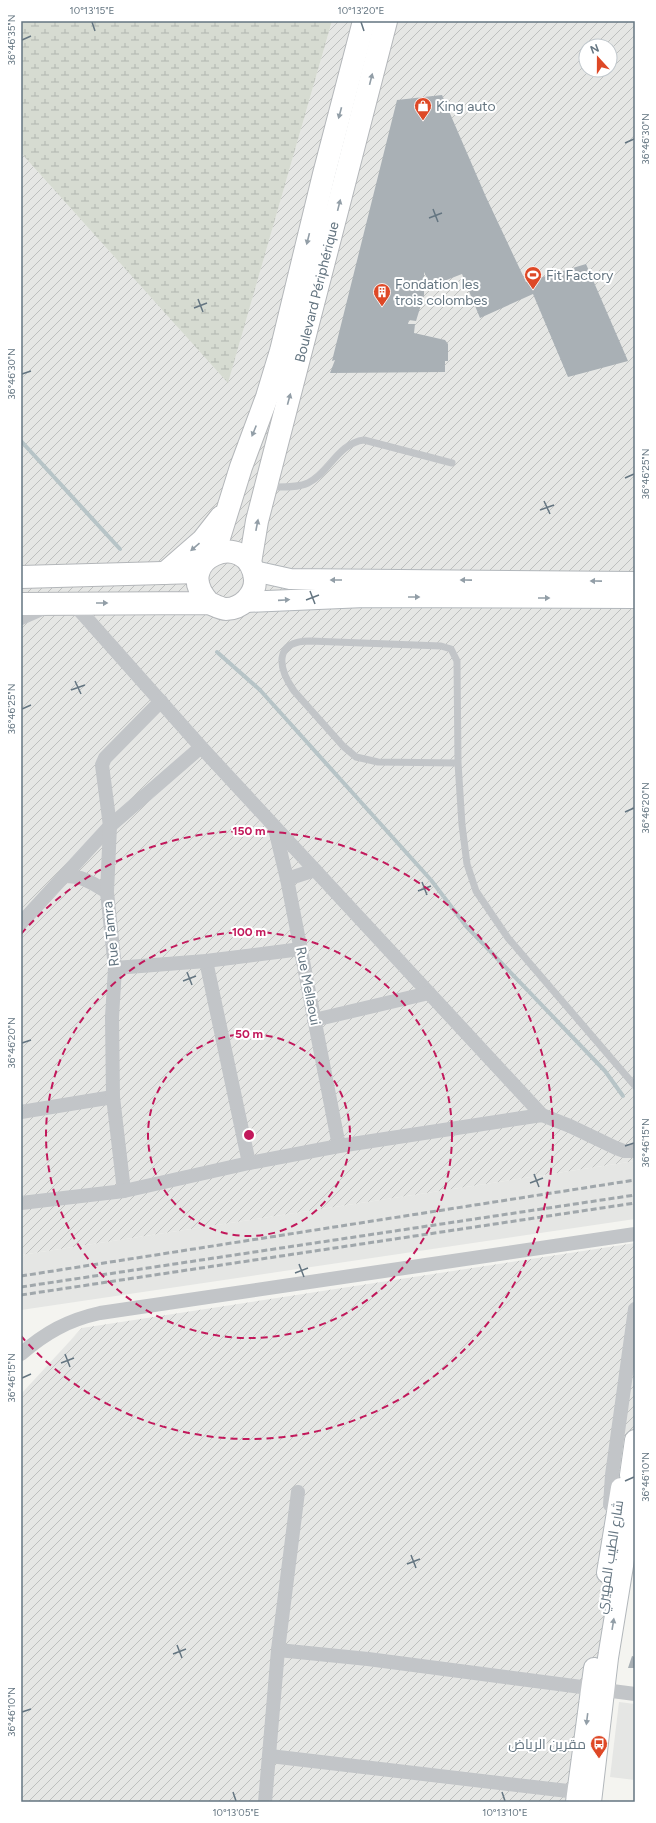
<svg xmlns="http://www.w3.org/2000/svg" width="656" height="1823" viewBox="0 0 656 1823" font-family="Figtree,Cairo,sans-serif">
	<defs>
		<pattern id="industrial-furrows" width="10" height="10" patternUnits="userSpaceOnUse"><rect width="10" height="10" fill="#e5e6e4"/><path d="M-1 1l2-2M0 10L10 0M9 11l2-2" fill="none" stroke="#bdbfbe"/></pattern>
		<pattern id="wetland-marsh" width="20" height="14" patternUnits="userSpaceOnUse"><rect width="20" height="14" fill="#d6dbd1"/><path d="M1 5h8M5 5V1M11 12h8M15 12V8" fill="none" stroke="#b1b6af"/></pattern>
	</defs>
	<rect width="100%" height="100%" fill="#f4f4f0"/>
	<g fill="#e5e6e4">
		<path d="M635,1161V1219L21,1310V1255Z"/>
		<path d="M619,1702L635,1704V1780L610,1777Z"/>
	</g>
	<g fill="url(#industrial-furrows)" fill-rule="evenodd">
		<path d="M332,21H635V1161L21,1255V153L228,382ZM586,46H610V70H586Z"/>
		<path d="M635,1243V1498L585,1802H21V1394L82,1328Z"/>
	</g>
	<path fill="url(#wetland-marsh)" d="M21,21H332L228,383L21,153Z"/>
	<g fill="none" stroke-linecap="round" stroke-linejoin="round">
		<g stroke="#b7c4c7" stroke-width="4">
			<path d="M21,441L120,549"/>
			<path d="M217,652L260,690L431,880L466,926L605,1071L623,1096"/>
		</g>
	</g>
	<g fill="#a9b0b5">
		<path d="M442,95L486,197L526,282L586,264L628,361L568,377L533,294L480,318L462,274L431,286L424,272V295L416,321L409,320L408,324H415L414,333L445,340L448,344V361H445V372L330,373L335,360L332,361L397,100Z"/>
		<path d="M632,1656L635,1657V1668H628Z"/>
	</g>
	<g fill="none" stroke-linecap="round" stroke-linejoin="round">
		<defs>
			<g id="secondary">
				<path d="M254,571L290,579L635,582"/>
				<path d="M245,602L365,597L635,598"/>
				<path d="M607,1573L621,1488"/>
				<path d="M576,1802L594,1668"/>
				<path d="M591,1802L608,1658L630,1523L633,1485L630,1475L635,1440"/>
			</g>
			<g id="highway">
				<path d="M214,554L241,467L267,397L281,351L324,174L364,21"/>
				<path d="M250,563L257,521L386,21"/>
				<path d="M165,573L203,540L221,517"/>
				<path d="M21,577L198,572"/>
				<path d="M21,604L209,603C214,605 221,609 226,609C241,609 256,595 255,579C249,526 168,559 209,603"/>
			</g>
		</defs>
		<use href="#secondary" stroke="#b2b7bb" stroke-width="22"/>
		<use href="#highway" stroke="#b4b7ba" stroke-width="24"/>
		<g stroke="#c2c5c8" stroke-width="7">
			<path d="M268,487C281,487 297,488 308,483C329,473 338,443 364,440L452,463"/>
			<path d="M458,763L378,762L356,757L343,746L294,691C278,668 273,641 310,641L441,646L451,649L457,661L458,763L462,825L467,864L476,891L508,938L635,1086"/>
		</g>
		<g stroke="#c2c5c8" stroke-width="14">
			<path d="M74,604L201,747L542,1115"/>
			<path d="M21,618L46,607"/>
			<path d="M275,829L287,879L339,1146"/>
			<path d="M64,876C83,876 91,882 107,892"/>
			<path d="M287,879L315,870"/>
			<path d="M21,923L110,826L201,747"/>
			<path d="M206,961L249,1163"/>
			<path d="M115,968L206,961L301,949"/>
			<path d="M314,1020L429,993"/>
			<path d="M21,1112L113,1097"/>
			<path d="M124,1191L113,1097L112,1017L115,968L107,892L110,826L102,765L105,758L161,701"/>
			<path d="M21,1203L124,1191L249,1163L339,1146L542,1115L570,1126L616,1148L624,1151H635"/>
			<path d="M21,1354C45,1333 68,1320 100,1313L635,1234"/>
			<path d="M610,1505L612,1475L635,1309"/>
			<path d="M278,1650L368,1659L635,1694"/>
			<path d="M270,1756L585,1793"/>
			<path d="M265,1802L278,1650L298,1492"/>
		</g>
		<use href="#secondary" stroke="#fff" stroke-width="20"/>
		<use href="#highway" stroke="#fff" stroke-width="22"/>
		<g stroke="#a0a7ab" stroke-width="3" stroke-dasharray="6 3" stroke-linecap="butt">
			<path d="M21,1276L635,1180"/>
			<path d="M21,1287L635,1195"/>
			<path d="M21,1295L635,1203"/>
		</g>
	</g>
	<defs><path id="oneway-solid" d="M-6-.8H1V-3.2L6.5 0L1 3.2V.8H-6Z"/></defs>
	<g fill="#929ea7">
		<use href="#oneway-solid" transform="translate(371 79) rotate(-76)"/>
		<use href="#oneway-solid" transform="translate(340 113) rotate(105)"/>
		<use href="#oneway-solid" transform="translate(339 205) rotate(-76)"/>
		<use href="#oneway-solid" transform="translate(308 239) rotate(104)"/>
		<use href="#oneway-solid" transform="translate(289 399) rotate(-75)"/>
		<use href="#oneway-solid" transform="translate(254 431) rotate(112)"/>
		<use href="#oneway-solid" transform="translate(257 525) rotate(-79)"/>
		<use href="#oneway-solid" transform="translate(195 547) rotate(139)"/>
		<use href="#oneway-solid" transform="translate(336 580) rotate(-180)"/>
		<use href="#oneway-solid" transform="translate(466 580) rotate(-179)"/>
		<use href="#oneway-solid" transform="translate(596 581) rotate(-179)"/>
		<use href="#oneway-solid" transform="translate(414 597)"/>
		<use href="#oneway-solid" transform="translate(544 598)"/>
		<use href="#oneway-solid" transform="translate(284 600) rotate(-4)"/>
		<use href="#oneway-solid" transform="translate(102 603)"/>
		<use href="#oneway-solid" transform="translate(613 1624) rotate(-81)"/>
		<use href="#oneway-solid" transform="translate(587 1719) rotate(97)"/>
	</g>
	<path fill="none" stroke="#647581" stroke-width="1.5" d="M92,22L95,31M361,22L364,31M22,40L31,36M625,143L634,139M433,209L438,222M429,218L442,213M198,299L203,312M194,308L207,303M22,374L31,371M625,478L634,474M544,501L550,514M540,510L554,505M310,591L315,604M306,600L319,595M75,681L81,694M71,690L85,685M22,709L31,705M625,812L634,808M422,882L427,895M418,891L431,886M187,972L192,985M183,981L196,976M22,1043L31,1040M625,1146L634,1143M534,1174L539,1187M530,1183L543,1178M299,1264L304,1277M295,1273L308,1268M65,1354L70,1367M61,1363L74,1358M22,1378L31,1374M625,1481L634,1477M411,1555L416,1568M407,1564L420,1559M177,1645L182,1658M173,1654L186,1649M22,1712L31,1709M233,1792L236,1801M502,1792L505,1801"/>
	<g fill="none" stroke="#c2185b" stroke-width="2" stroke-dasharray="7 5">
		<circle cx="249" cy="1135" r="101"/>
		<circle cx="249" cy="1135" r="203"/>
		<path d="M21 934A304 304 0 1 1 21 1336"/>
	</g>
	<defs>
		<symbol id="shop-pin" viewBox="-11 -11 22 30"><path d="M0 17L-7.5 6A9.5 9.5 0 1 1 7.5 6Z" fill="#de4826" stroke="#fff"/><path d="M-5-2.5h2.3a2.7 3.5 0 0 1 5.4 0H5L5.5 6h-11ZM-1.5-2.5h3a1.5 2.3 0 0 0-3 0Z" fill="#fff"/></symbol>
		<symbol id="stadium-pin" viewBox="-11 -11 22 30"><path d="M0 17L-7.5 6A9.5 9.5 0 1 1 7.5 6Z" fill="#de4826" stroke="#fff"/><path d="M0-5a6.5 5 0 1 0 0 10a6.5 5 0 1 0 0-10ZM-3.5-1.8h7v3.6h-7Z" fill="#fff"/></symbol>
		<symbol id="building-pin" viewBox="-11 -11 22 30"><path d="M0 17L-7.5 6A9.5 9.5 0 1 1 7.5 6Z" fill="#de4826" stroke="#fff"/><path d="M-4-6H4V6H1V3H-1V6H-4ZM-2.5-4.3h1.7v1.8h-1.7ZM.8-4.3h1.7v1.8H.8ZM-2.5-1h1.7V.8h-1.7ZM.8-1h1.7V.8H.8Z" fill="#fff"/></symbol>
		<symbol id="bus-pin" viewBox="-11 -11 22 30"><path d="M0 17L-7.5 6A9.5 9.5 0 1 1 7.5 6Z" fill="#de4826" stroke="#fff"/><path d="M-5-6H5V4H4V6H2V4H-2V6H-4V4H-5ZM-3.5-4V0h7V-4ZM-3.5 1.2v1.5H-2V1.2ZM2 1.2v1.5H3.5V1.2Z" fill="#fff"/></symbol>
	</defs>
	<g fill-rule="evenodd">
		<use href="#shop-pin" x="413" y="96" width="20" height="27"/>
		<use href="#stadium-pin" x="523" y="265" width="20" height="27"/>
		<use href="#building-pin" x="372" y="282" width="20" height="27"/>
		<use href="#bus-pin" x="589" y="1734" width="20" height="27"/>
	</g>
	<g text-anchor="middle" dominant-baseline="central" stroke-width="4" stroke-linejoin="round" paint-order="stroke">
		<g font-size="14" fill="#647581" stroke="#fff" text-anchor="start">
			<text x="436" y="106">King auto</text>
			<text x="546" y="275">Fit Factory</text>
			<text x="395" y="284">Fondation les<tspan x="395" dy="16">trois colombes</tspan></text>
			<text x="586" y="1744" text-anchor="end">مقرين الرياض</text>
		</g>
		<g font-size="14" fill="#647581" stroke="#fff">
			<text transform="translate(317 292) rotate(-76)">Boulevard Périphérique</text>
			<text transform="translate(111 934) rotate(-96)">Rue Tamra</text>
			<text transform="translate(308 986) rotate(79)">Rue Mellaoui</text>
			<text transform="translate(610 1557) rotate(-81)">شارع الطيب المهيري</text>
		</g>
	</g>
	<circle cx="249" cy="1135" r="6" fill="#c2185b" stroke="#fff" stroke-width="2"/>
	<g font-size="12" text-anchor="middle" font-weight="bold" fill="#c2185b" stroke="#fff" stroke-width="4" stroke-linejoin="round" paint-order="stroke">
		<text x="249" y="835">150 m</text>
		<text x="249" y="936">100 m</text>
		<text x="249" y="1038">50 m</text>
	</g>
	<rect width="656" height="1823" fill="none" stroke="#ffffff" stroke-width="44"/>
	<g transform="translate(598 58) rotate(339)"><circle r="19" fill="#ffffff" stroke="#c1c8cd"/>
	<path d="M0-3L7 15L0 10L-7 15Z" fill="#de4826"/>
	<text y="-6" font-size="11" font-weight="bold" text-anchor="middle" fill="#647581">N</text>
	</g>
	<rect x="22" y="22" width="612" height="1779" fill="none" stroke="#647581" stroke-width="1.5"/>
	<g font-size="10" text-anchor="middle" fill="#647581">
		<text x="92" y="14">10°13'15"E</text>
		<text x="361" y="14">10°13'20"E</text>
		<text transform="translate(11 40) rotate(-90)" y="4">36°46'35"N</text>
		<text transform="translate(645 139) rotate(-90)" y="4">36°46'30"N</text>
		<text transform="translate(11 374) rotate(-90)" y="4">36°46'30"N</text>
		<text transform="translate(645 474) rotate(-90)" y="4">36°46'25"N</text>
		<text transform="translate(11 709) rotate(-90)" y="4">36°46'25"N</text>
		<text transform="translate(645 808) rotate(-90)" y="4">36°46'20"N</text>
		<text transform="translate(11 1043) rotate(-90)" y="4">36°46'20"N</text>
		<text transform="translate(645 1143) rotate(-90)" y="4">36°46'15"N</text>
		<text transform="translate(11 1378) rotate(-90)" y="4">36°46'15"N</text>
		<text transform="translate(645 1477) rotate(-90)" y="4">36°46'10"N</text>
		<text transform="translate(11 1712) rotate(-90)" y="4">36°46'10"N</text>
		<text x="236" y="1816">10°13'05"E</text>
		<text x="505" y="1816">10°13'10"E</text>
	</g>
</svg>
